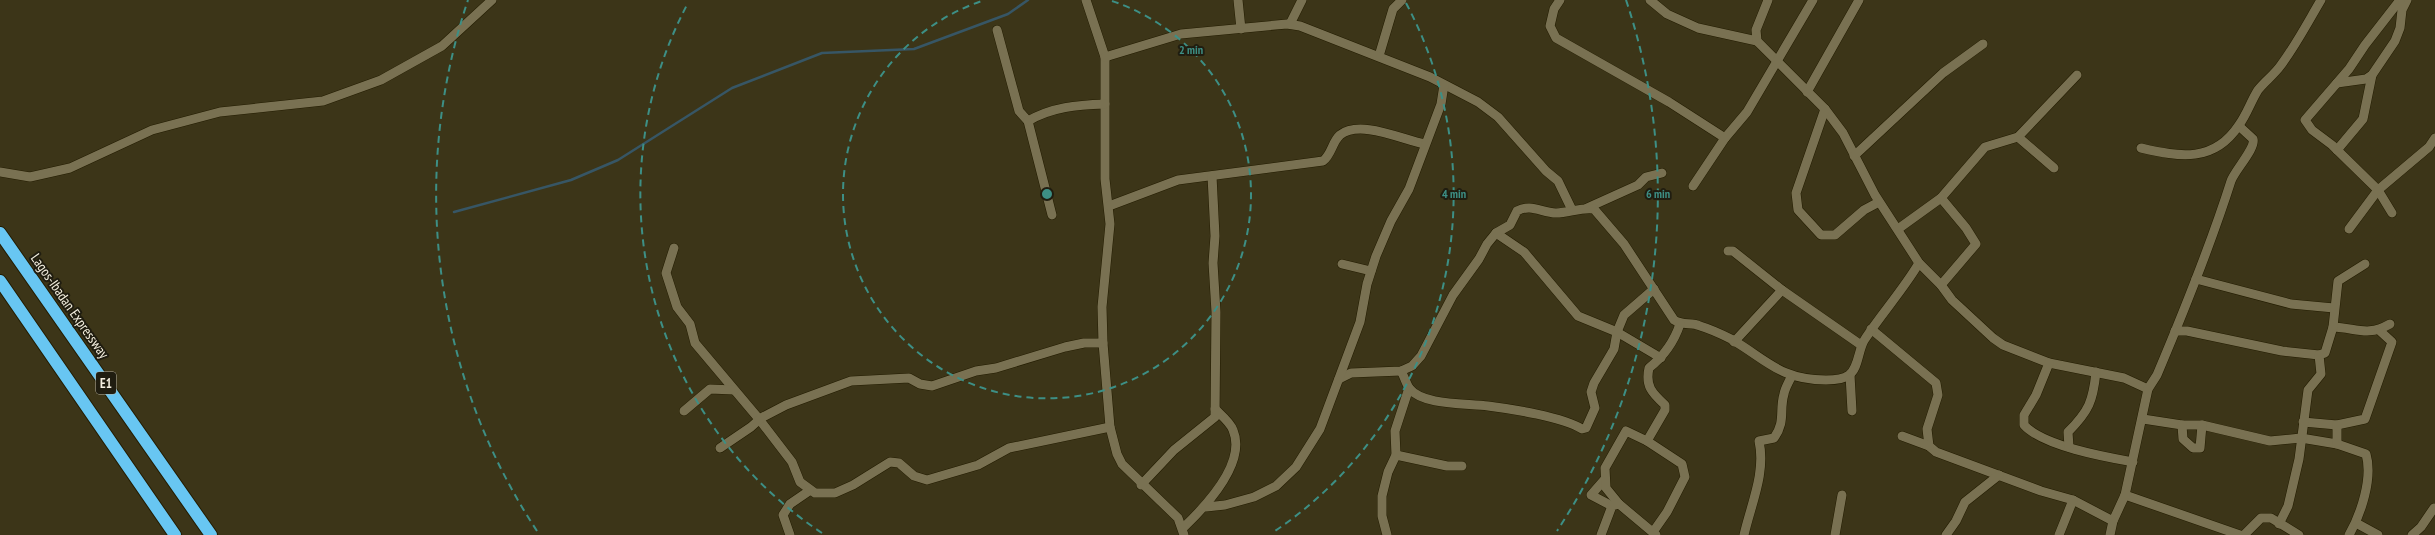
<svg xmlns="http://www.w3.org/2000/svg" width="2435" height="535" viewBox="0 0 2435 535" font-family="'PT Sans Narrow',sans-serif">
	<rect width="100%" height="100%" fill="#3c3518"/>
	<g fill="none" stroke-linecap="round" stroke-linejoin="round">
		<path stroke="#375665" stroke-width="2.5" d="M454,212L571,180L618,160L732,88L822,53L914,49L1008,14L1028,0"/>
		<defs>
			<g id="minor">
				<path d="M1086,0L1105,57V179L1110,224L1102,307L1103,343L1110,427L1117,454L1122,464L1178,518L1184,535"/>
				<path d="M1238,0L1241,29"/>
				<path d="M1560,0L1554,9L1550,26L1556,38L1669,102L1725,138"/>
				<path d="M1650,0L1667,14L1698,28L1757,41"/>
				<path d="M1768,0L1756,30L1757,41L1825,109L1843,133L1875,195L1919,263L1941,285L1952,300L1993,338L2003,345L2049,363L2124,378L2148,389"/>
				<path d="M1290,24L1302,0"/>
				<path d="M997,30L1019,111L1028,121L1052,215"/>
				<path d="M1379,56L1393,9L1402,0"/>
				<path d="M1105,57L1181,34L1287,24L1300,26L1430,77L1478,102L1498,117L1546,171L1558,181L1572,210"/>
				<path d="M2337,83L2366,79L2372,75"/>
				<path d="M1807,92L1859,0"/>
				<path d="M1825,109L1796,193L1798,210L1821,235H1835L1864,210L1879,202"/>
				<path d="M1028,121C1052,107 1077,105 1105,104"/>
				<path d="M2018,137L2054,168"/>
				<path d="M2141,148C2180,157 2214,163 2239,125C2247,114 2251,101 2258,90C2265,81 2274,75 2281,65C2296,45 2308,22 2321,0"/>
				<path d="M2337,150L2363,119L2372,75L2395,41L2400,28L2402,10L2407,0"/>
				<path d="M1854,156L1943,73L1983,44"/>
				<path d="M0,172L30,177L70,168L152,130L220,112L323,101L381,80L442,46L492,0"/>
				<path d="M1693,186L1725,138L1747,112L1813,0"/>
				<path d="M1109,206L1178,180L1323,161C1332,154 1332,142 1340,135C1360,119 1403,140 1425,144"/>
				<path d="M1587,208L1638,185L1646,177L1662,173"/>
				<path d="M2392,213L2378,190L2332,145L2312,130L2305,120L2349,69L2365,45L2400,0"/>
				<path d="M1898,229L1941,198L1985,147L2018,137L2077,75"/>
				<path d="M2349,229L2378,190L2429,147L2435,138"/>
				<path d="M1496,233L1524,252L1578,316L1617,332L1661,358"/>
				<path d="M674,248L666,273L677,307L690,324L695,343L759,419L792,462L800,482L815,493H835L853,485L890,462L899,463L914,476L927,480L978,465L1009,448L1110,427"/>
				<path d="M1728,251H1733L1782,290L1861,345"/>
				<path d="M1342,264L1371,271"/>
				<path d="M2196,279L2291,304L2334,308"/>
				<path d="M1941,285L1976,244L1966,228L1941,198"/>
				<path d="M2333,327C2357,328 2367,337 2390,324"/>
				<path d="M1871,329L1936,383L1938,395L1927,429L1929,446L1936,452L2041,491L2073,500L2113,521"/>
				<path d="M2175,331H2187L2282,351L2319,355"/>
				<path d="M1734,342L1782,290"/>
				<path d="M2049,363L2036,395L2024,415V425C2043,446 2105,457 2133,462"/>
				<path d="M1401,371C1404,376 1406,383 1409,388C1423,406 1467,403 1488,406C1512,409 1563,417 1582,429L1586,428L1595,408L1591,392L1594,383L1614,349L1617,332L1624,315L1654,289"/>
				<path d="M1850,375L1852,411"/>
				<path d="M1339,379L1351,373L1401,371L1412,366L1421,356L1453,295L1479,259L1487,244L1496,233L1510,225L1517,211C1531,203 1542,213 1556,213C1569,213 1581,207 1594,209L1624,244L1674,320C1683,326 1691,322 1700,326C1710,329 1721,334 1731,339C1767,360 1780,380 1826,380C1832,380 1844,379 1849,375C1859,368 1858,349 1865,339C1882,313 1903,290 1919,263"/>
				<path d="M684,411L710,389L734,390"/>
				<path d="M2143,419L2182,425H2202L2270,441L2301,438L2337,444L2366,454C2373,478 2361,514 2349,535"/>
				<path d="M2303,422L2337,425"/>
				<path d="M2182,425L2183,439L2193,448H2200L2202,425"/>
				<path d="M1902,436L1929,446"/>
				<path d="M1647,441L1682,464L1685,477L1667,512L1653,532"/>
				<path d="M2337,444V425L2365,419L2392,342L2379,330"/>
				<path d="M2069,447L2068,432C2089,411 2093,401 2096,372"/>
				<path d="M720,448L751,427L761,418L786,405L851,381L909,378L920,384L932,386L976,371L996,368L1065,347L1084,343H1103"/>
				<path d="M1396,455L1447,466H1462"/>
				<path d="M1605,479L1591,495L1612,506"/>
				<path d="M1141,485L1174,450L1215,417L1216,312L1213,263L1215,236L1212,176"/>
				<path d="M2125,495L2240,535"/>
				<path d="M1619,504L1656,535"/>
				<path d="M1206,507L1225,505L1254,497L1276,486L1296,467L1320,429L1360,322L1367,284L1376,256L1391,221L1409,189L1441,104L1444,85"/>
				<path d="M2356,523L2378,535"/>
				<path d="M2279,524L2288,506L2299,459L2308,390L2321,374L2319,355L2325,353L2333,327L2338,281L2365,264"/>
				<path d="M1183,528C1205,507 1247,463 1233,430C1230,422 1221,415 1215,409"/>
				<path d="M790,535L783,515L790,504L809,491"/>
				<path d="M1387,535L1382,516V496L1388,472L1396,455L1395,431L1409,388"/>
				<path d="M1601,535L1612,506L1619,504L1606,488L1605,468L1626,431L1647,441L1665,410V405C1652,393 1645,386 1649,368C1664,356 1674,342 1680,324"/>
				<path d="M1744,535C1751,504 1766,473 1759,441L1774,438C1786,421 1779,411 1784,394C1785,388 1789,382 1791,377"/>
				<path d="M1835,535L1842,495"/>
				<path d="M1946,535L1956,521L1965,502L1999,475"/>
				<path d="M2059,535L2073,500"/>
				<path d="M2110,535L2113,521L2125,495L2148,389L2157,375C2184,311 2210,247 2231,181C2235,170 2256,148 2253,139L2239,126"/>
				<path d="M2244,535L2261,518H2271L2299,535"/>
				<path d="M2412,535L2421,527L2434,508"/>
			</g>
			<g id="motorway">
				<path d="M0,233L211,535"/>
				<path d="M0,281L175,535"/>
			</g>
		</defs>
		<use href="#minor" stroke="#231c01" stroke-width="10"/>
		<use href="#motorway" stroke="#231c01" stroke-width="14"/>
		<use href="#minor" stroke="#797152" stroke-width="9"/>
		<use href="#motorway" stroke="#68c6f2" stroke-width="12"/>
	</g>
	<g fill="none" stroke="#3d8f85" stroke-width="2" stroke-dasharray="7 5">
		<path d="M1112 1A204 204 0 1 1 982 1"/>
		<path d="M822 533A407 407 0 0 1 688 3M1406 3A407 407 0 0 1 1272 533"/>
		<path d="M537 531A611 611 0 0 1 468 0M1626 0A611 611 0 0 1 1557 531"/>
	</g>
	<g text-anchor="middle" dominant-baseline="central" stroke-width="4" stroke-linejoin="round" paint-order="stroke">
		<rect fill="#201d10" stroke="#b6b1a2" stroke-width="1" x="96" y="372" width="20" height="22" rx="3"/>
		<g font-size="13" font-weight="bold" fill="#f6f1e1">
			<text x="106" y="383">E1</text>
		</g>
		<g font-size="14" fill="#f6f1e1" stroke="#201d10">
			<text transform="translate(70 306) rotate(55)">Lagos-Ibadan Expressway</text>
		</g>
	</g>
	<circle cx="1047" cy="194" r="6" fill="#3d8f85" stroke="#201d10" stroke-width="2"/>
	<g font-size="12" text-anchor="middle" font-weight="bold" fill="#3d8f85" stroke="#201d10" stroke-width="4" stroke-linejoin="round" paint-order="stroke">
		<text x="1191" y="54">2 min</text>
		<text x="1454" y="198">4 min</text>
		<text x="1658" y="198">6 min</text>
	</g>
</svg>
